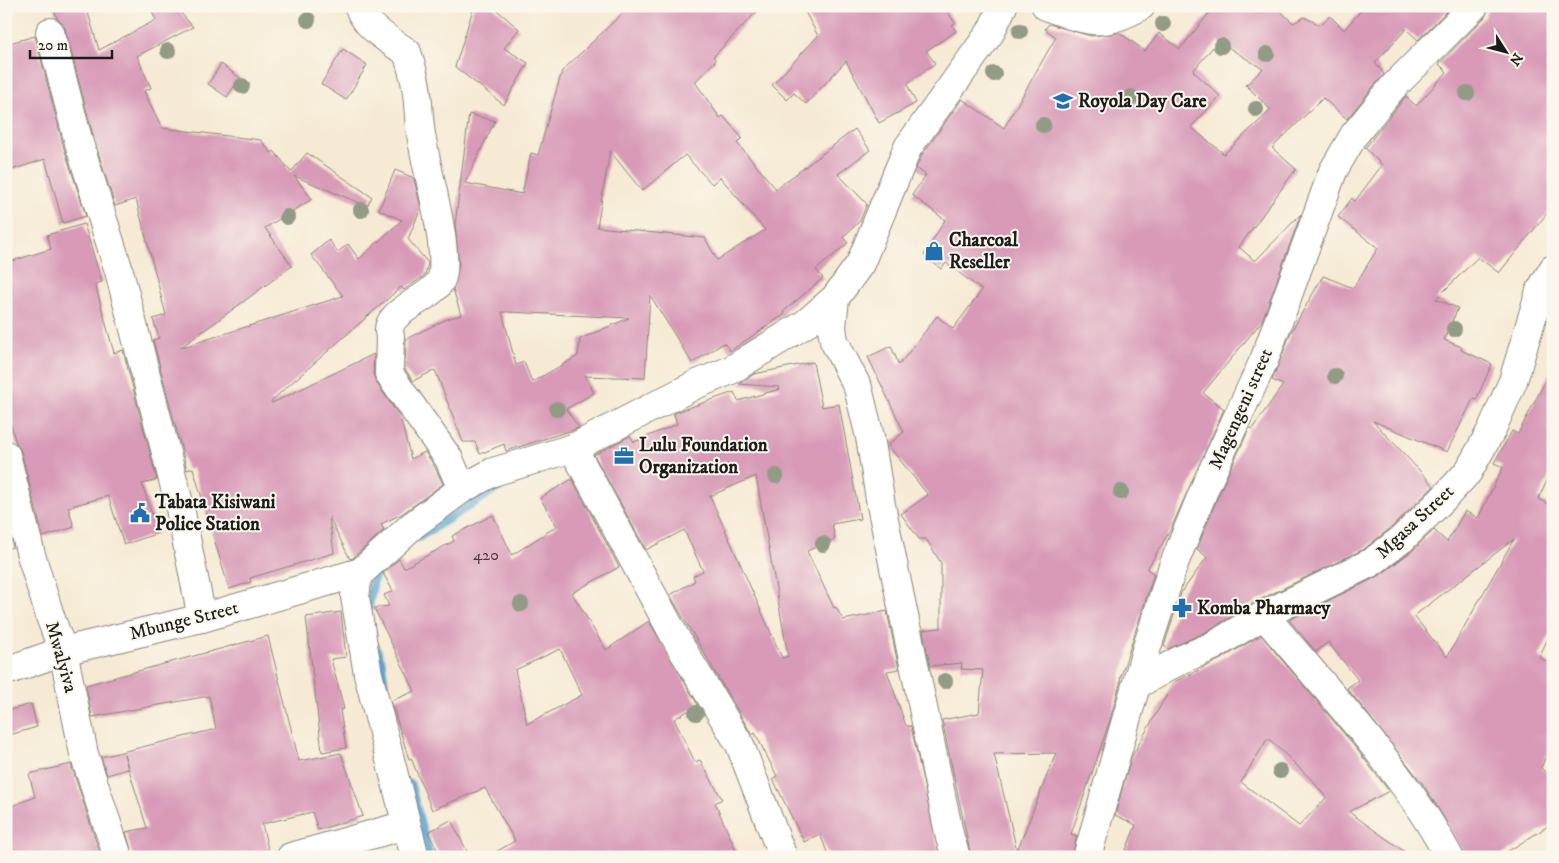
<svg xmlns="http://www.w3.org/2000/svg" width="1559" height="863" viewBox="0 0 1559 863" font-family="'IM FELL DW Pica',serif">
	<rect width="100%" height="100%" fill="#fbf7ec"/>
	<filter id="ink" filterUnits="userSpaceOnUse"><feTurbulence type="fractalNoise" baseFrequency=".02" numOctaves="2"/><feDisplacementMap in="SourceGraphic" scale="10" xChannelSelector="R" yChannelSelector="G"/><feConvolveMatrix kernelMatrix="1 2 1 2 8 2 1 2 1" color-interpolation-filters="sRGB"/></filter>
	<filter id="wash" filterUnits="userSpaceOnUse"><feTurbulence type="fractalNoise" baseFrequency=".0096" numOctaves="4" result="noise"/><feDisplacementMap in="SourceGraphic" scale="20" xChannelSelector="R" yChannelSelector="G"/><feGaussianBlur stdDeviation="1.12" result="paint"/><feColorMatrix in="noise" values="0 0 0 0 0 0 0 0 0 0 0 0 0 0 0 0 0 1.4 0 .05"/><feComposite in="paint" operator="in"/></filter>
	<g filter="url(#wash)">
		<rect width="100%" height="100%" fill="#f6ead4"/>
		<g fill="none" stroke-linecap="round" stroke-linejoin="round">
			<g stroke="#58a5d1" stroke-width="9">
				<path d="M419,537L512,479"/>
				<path d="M368,609L374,577L379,570"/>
				<path d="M375,646L381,661L385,689"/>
				<path d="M410,784L429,857"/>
			</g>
		</g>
		<g id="blocks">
			<g fill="#d89ab7" fill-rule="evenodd">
				<path d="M53,6H86L99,50L156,20L149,6H175L193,27L137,56L151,88L144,91L162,128L261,140L271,153L274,151L291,172L307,153L372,197L367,206L294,176L312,199L265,228L292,266L180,348L343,296L311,255L329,240L338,252L348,244L359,259L402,220L379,210L395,170L414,178L421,208L408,239L428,263L425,275L404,290L401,287L271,401L272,403L374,354L373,374L376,382L400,417L411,459L425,452L435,467L443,484L402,514L381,524L384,530L353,558L350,559L329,517L334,553L250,578L251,582L229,589L193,468L187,470L153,340L159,338L153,319L166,315L136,199L115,206L94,139L65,28L57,18Z"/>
				<path d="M474,6H492L519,29L504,48L528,63L504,105L455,67Z"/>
				<path d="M630,6H762L713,57L716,60L695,82L720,118L723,116L742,138L737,143L776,189L855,129L870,150L838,174L867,204L860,221L843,237L848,243L816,270L823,278L783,312L785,314L730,351L724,343L692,363L650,295L645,378L585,376L594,393L566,409L579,428L506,451L504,444L480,454L475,442H463L435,370L413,381L405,369L406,339L447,319L461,315L453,289L459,265L455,225L469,114L495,121L465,183L522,194L531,153L538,155L562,71ZM610,151L642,191L685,155L712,184L720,177L765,230L717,260L705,238L597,227ZM502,312H509L629,318L580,339L578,356L532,382L524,362L516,365Z"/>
				<path d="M802,6H944L955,23L952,25L956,31L926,51L935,63L907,84L916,103L879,123L846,61L806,104L794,93L787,100L772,85L818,36Z"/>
				<path d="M1215,6H1275L1293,23L1304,17L1320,25L1330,16L1344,30L1365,6H1452L1418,40L1406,29L1375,63L1384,74L1347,119L1323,98L1272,148L1296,169L1239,247L1255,261L1301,214L1262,321L1203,393L1224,409L1170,531L1147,569L1154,574L1120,679L1121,680L1109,723L1071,834L1077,836L1072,857H971L942,720L979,713L983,670L961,669L962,663L930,666L923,630L941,628V563L926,539H919L901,514L928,495L888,445L904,432L868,357L891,346L899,365L937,316L953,329L982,290L946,263L941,269L924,255L945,220L912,195L926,175L916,168L922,155L962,99L1004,128L1056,37L1045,29L1049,24L1091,36L1120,33L1145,51L1159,33L1180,49ZM1218,41L1263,69L1246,85L1271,110L1224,154L1191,127L1220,96L1193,71ZM1056,753L1017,851L994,754Z"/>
				<path d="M1489,6H1553V206L1499,273L1478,257L1436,299L1458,308L1444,340L1462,347L1461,350L1492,364L1476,400L1473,399L1447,452L1373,421L1434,486L1392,527L1364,549L1257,601L1206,632L1168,649L1164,646L1181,593L1207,557L1197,549L1220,491L1250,427L1252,429L1283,385L1272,380L1291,332L1323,276L1353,288L1378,248L1338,217L1352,198L1355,201L1382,165L1365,148L1406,96L1416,106L1447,72L1439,64L1485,17Z"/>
				<path d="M35,36L64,148L86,216L63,223L45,159L6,172V44Z"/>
				<path d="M343,49L367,65L346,100L321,84Z"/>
				<path d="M221,64L240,78L227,97L208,84Z"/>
				<path d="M84,224L102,282L95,284L114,353L123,350L157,480L142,484L158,533L124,545L108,496L68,507L74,527L43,537L21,451L16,443L6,409V263L51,249L47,235Z"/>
				<path d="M813,362L822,407L839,404L860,519L832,524L835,539L807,551L834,608L836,607L843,620L887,611L899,669L887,671L906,726H911L940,857H829L820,834L804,842L773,779L777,776L755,733L752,735L670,595L695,581L693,576L703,571L684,530L646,550L594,455L630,436L634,442L677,424L674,414L677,412L734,392L738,401L780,389L779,387L739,384L754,374ZM756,476L788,656L782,658L710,496Z"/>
				<path d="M1553,366V469L1538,499L1553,506V628L1539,657L1553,666V739L1541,768L1553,779V823L1499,857H1465L1444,818L1423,784L1347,688L1358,680L1328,642L1316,652L1289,620L1379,576L1412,551L1434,530L1447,542L1465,511L1478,518L1503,467L1494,463L1512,431L1518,434ZM1514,539L1447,657L1414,616Z"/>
				<path d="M572,479L619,567L572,593L606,650L649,621L698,705L674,719L695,762L700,760L722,799L715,803L739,857H487L515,841L485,788L432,810L411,758L409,759L391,701L415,691L374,608L389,606L384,595L393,591L383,573L399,559L404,568L454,541L452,536L493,515L512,555L557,526L540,498ZM560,649L582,695L527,724L515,670Z"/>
				<path d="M6,520L13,547L6,549Z"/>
				<path d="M341,612L346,657L331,659L344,709L340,710L346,748L322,752L306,617Z"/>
				<path d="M1261,635L1351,742L1389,791L1349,812L1412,857H1123L1136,825L1115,815L1131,758L1174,682L1221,659ZM1268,738L1314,782L1326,798L1299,826L1241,782Z"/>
				<path d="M268,636L299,761L341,753L363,816L318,830L312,812L262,824L270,857H133L126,832L147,828L124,754L128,769L107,775L101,757L216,729L209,696L92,717L86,685Z"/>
				<path d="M31,704L37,727L6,736V711Z"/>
				<path d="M71,764L101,857H6V808L35,797L29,774Z"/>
				<path d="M451,820L470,857H441L428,832Z"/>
			</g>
		</g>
	</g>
	<g filter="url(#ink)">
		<use href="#blocks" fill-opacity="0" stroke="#898378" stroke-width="1"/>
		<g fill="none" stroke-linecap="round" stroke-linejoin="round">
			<defs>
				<g id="minor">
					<path d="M359,6C363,25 391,42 407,52C410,62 413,72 415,81C419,99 418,117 421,134C427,171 438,206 442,243C443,253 445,267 442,277C436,299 381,310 390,336L389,374L449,459L462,489"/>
					<path d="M1046,6C1087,21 1100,29 1141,6"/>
					<path d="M50,32L79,143L119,271L179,503L202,618"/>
					<path d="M835,298L832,327L834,341L858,388L870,437L881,505L950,838L956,857"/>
					<path d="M573,448L679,644L740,745L783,857"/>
					<path d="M6,455L31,555L51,619L63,651L84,754L118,857"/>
					<path d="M1264,615C1325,689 1405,772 1449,857"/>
					<path d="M6,671L63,651L202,618L361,572"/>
					<path d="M1138,684L1180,660L1213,646L1264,615L1372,562L1402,539L1441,501L1468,472L1491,431L1513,381L1540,291L1553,269"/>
					<path d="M291,857L406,825"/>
					<path d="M415,857L368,674L355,597L357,582L361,572L413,525L462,489L493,472L573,448L695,385L731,370L805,324L835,298L860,264L908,147L990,33L1003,6"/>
					<path d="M1087,857L1147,647L1173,566L1206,485L1265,358L1333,171L1354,135L1393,87L1474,6"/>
				</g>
			</defs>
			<use href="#minor" stroke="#898378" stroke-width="30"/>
			<use href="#minor" stroke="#fff" stroke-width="28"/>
		</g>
		<g fill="#929b85">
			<circle cx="308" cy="20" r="8"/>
			<circle cx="1163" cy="24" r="8"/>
			<circle cx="1020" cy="31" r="8"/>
			<circle cx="1221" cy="46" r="8"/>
			<circle cx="168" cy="51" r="8"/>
			<circle cx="1267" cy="54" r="8"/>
			<circle cx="994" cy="74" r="8"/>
			<circle cx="242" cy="86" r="8"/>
			<circle cx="1467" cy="93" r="8"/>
			<circle cx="1131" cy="97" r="8"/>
			<circle cx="1256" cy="109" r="8"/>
			<circle cx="1043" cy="125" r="8"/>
			<circle cx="361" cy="210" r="8"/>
			<circle cx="287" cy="217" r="8"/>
			<circle cx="1454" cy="329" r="8"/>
			<circle cx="1335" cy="376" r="8"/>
			<circle cx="557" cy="409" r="8"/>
			<circle cx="776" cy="476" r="8"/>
			<circle cx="1121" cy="492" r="8"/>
			<circle cx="823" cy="544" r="8"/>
			<circle cx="521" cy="604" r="8"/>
			<circle cx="945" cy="681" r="8"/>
			<circle cx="696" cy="713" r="8"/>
			<circle cx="1280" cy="771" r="8"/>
		</g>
	</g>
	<defs>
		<symbol id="school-bare" viewBox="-9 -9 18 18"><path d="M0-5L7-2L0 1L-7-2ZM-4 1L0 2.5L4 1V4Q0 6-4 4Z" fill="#1f6fb2" stroke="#fbf7ec" stroke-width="2.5" paint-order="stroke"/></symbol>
		<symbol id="shop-bare" viewBox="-9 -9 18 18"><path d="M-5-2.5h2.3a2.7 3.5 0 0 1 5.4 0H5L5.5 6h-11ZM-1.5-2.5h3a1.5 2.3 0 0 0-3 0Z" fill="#1f6fb2" stroke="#fbf7ec" stroke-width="2.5" paint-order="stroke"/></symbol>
		<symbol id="office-bare" viewBox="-9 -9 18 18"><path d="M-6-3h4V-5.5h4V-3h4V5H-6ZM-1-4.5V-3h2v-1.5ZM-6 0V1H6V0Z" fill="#1f6fb2" stroke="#fbf7ec" stroke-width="2.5" paint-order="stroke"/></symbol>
		<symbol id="civic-bare" viewBox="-9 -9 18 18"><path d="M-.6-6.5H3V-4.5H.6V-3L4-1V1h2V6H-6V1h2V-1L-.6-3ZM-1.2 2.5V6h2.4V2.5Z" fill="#1f6fb2" stroke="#fbf7ec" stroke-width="2.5" paint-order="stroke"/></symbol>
		<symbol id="pharmacy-bare" viewBox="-9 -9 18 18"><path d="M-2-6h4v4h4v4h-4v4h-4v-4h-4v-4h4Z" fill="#1f6fb2" stroke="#fbf7ec" stroke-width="2.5" paint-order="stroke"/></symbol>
	</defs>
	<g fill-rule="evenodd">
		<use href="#school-bare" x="1049" y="87" width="28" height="28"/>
		<use href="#shop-bare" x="920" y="237" width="28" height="28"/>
		<use href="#office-bare" x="610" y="442" width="28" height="28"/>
		<use href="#civic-bare" x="126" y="499" width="28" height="28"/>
		<use href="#pharmacy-bare" x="1168" y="594" width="28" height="28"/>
	</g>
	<g text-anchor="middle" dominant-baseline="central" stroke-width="4" stroke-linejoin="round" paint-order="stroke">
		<g font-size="16" fill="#4b3c43">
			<text x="486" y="555">420</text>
		</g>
		<g font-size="19" font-weight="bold" fill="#1c1c1c" stroke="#fbf7ec" text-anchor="start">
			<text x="1078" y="101">Royola Day Care</text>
			<text x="949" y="240">Charcoal<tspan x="949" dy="22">Reseller</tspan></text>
			<text x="639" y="445">Lulu Foundation<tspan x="639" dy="22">Organization</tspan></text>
			<text x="155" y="502">Tabata Kisiwani<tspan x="155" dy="22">Police Station</tspan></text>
			<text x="1197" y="608">Komba Pharmacy</text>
		</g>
		<g font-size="19" fill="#1c1c1c" stroke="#fbf7ec">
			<text transform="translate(1241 409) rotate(-66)">Magengeni street</text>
			<text transform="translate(1415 522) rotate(-43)">Mgasa Street</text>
			<text transform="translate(184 621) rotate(-14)">Mbunge Street</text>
			<text transform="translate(61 657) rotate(74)">Mwalyiva</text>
		</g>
	</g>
	<rect width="1559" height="863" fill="none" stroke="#fbf7ec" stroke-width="25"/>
	<g transform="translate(1506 52) rotate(126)" stroke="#fbf7ec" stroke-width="4" paint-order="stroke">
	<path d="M0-4L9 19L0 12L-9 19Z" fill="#1c1c1c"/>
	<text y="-8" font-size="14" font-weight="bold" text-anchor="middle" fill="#1c1c1c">N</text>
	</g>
	<path d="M30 50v8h82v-8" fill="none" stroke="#1c1c1c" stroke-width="2.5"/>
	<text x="38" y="50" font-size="15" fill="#1c1c1c" stroke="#fbf7ec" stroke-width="4" paint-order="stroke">20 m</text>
</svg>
